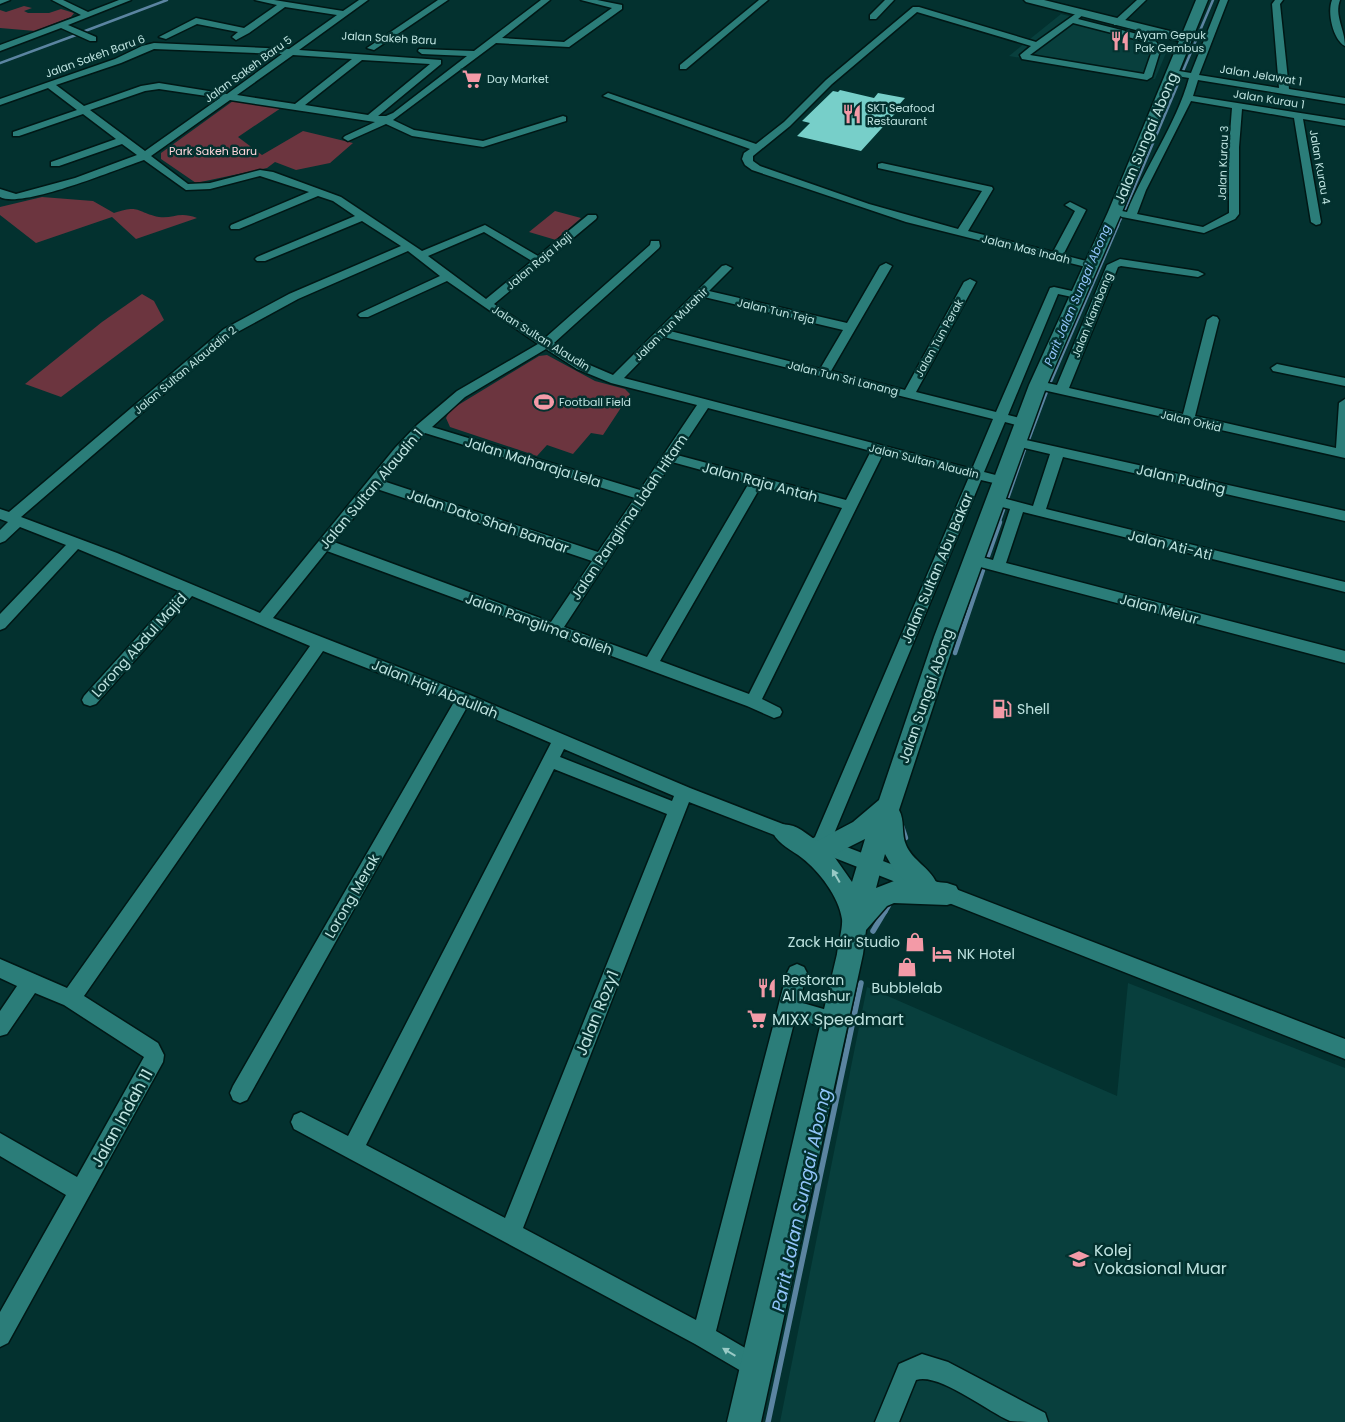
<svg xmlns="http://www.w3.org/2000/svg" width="1345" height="1422" viewBox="0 0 1345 1422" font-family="Poppins,sans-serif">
	<rect width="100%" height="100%" fill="#03312f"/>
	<g fill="#083f3d">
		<path d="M1061,14L1162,40L1169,46L1155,79L1009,56Z"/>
		<path d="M1128,983L1345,1068V1422H780L867,987L1117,1096Z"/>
	</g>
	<g fill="#6c353f">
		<path d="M24,6L32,8L24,11L28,13H49L61,9L74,13L71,17L35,31L0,28V10L6,12Z"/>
		<path d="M233,101L281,108L238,137L262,155L303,131L353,143L330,163L296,170L275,162L267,168L196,183L161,159V153Z"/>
		<path d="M42,197L93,201L114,213C140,204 136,212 159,217C173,219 179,211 197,218L136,239L112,217L36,243L0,215V207Z"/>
		<path d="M555,211L581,218L556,240L529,232Z"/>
		<path d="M142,294L154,301L164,320L61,397L25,384L102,322Z"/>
		<path d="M547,355L595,381L625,389L630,394L603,435L591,433L573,454L547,445L537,456L450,427L446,418L450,410L539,356Z"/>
	</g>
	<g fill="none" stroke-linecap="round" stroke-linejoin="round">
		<g stroke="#5b84a1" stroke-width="2.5">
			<path d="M85,31L167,0"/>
			<path d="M0,63L76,35"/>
			<path d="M1183,71L1213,0"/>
			<path d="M1124,212L1180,79"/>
			<path d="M1117,227L1122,216"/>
		</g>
		<g stroke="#5b84a1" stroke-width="3">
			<path d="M1051,381L1118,225"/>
			<path d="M1029,439L1047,391"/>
			<path d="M1008,498L1025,449"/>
			<path d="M999,523L1004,509"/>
		</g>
		<g stroke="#5b84a1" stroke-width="4.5">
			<path d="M988,556L1000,522"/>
			<path d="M955,653L983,570"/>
			<path d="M902,826L906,838"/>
			<path d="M885,912L891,902"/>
		</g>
		<g stroke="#5b84a1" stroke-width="5.5">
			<path d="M873,931L885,911"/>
			<path d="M768,1422L861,983"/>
		</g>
	</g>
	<path fill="#77cfc9" d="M840,90L874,98L878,93L905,98L897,107H901L861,151L797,136L810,123L802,121L833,91L838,92Z"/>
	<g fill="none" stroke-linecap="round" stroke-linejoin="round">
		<defs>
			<g id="street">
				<path d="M0,0H10L0,4Z"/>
				<path d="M52,0H63L88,12L119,0H131L68,25L96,37V41H90L61,28L0,51V45L81,15Z"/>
				<path d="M255,0H274L343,11L359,0H368L299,50L441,60V64L378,116H386L393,113L467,56L422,54L418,51L419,49L474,51L541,0H550L502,38L564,42L612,8L581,0H597L622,5V9L569,47L496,43L393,120L414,130L483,141L563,116L566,117V121L483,147L412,136L386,124L348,141L343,138L345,136L375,122L230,100L151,156L188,184L210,183L260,170L273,172L341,197L422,251L485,225L538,256L588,215H596L597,217L596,219L494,304L545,338L650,245L651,241H659L660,246L659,248L554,343L585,363L613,375L722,266L726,265L732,268L709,291L847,323L880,266L886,263L892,266L831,371L905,390L964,282L970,279L976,282L916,392L996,412L1050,288L1054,287L1081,293L1083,295L1077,298L1058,294L1008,415L1029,420L1030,423L1024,427L1005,422L984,472L1007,478L1009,481L1007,484L1002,485L981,480L831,841L1345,1039V1059L812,849L809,844L812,839L815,837L969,477L883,454L762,699L780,708L782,712L780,716L774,718L747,706L327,551L273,618L470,695L690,788L801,831L804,836L801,841L795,843L689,802L523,1228L696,1320L787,973L790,967L797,964L804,967L807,973L799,1002L841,1014L844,1021L841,1028L834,1030L795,1019L716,1331L764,1359L768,1367L764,1375L756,1379L748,1375L695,1344L294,1129L291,1122L294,1115L301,1112L348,1136L551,743L467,707L247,1100L240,1103L233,1100L230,1093L233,1086L454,702L323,651L84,996L158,1043L164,1055L163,1062L8,1343L0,1347V1312L66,1195L0,1156V1133L77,1177L144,1057L64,1005L35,993L7,1034L0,1036V1011L17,986L0,978V959L67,988L310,646L192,596L96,704L90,706L84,704L82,700L84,696L179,591L78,549L5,628L0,630V614L66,545L20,527L5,541L0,543V530L8,522L0,519V509L9,512L224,329L289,294L401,246L362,221L265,261H257L255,259L257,257L355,216L333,201L318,196L239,229H231L230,227L231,225L309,192L260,176L210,189L186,190L144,160C117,169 22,209 0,197V189L16,194L27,191L75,178L137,155L122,144L59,166H51V162L116,139L83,114L19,136H13V132L77,110L48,88L0,105V99L115,59L142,46L154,43L289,49L337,15L285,7L249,33L236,40L232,37L238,32L197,24L166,39L159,37L196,18L244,28L277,5ZM154,49L282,54L227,94L159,83L141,86L84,106L56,85L121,63ZM293,55L352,59L295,104L237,95ZM362,60L430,64L368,115L305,105ZM159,89L220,98L145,151L90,110L145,91ZM484,232L532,261L486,299L428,256ZM408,251L440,276L360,313L358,315L360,317H368L447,281L538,344L457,391L417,425L395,448L260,613L117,553L21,517L232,335L298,299ZM704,297L843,330L820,369L670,331ZM664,337L993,419L972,469L624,378ZM546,349L577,369L611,383L697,405L640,490L432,427L465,397ZM708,408L871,451L846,500L677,455ZM425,433L635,498L598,552L383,481L405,454ZM672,462L749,483L647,657L564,627ZM761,486L842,508L749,694L660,661ZM377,489L592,561L551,622L334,542ZM564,749L674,796L672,801L560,757ZM554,769L667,814L505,1218L366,1145Z"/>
				<path d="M438,0H448L374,50L367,48Z"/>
				<path d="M759,0H768L686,69H680V65Z"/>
				<path d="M885,0H894L876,19H870V15Z"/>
				<path d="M1137,0H1146L1120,25H1114V21Z"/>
				<path d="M1220,0H1228L1199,75L1279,88L1272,4L1275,0H1283L1280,4L1289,89L1345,98V104L1198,80L1193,96L1345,120V126L1303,119L1321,222L1320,224L1316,225L1311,222L1294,118L1242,109L1239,147V214L1235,219L1204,233L1122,217L1117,214L1122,211L1127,212C1145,167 1176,125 1189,78L1170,75L1168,73L1173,70L1191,73ZM1191,101L1232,108L1229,147V213L1203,227L1137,214L1146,190Z"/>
				<path d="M1332,0H1340C1334,16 1345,29 1345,46C1333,40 1327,12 1332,0Z"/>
				<path d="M913,7H919L1036,42L1081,10L1085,13L1078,19L1153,38L1161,48L1152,77L1147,80L1022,59L1020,55L1031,46L917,12L832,84L790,126L753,156V161L760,166L869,204L958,229L982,191L878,168V164L882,163L992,187L993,189L968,231L1053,252L1075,211L1065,205L1070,202L1086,210L1063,255L1094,263L1096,265L1094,267L1090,268L906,222L752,170L745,165L742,159L744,153L750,149L603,96L608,93L611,94L756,144L784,122L826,80ZM1073,23L1147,42L1153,48L1144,74L1030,55Z"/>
				<path d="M1120,259L1198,271L1204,274L1198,277L1121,266L1118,267L1069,388L1183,414L1207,320L1213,316L1217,317L1219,320L1195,416L1336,448L1339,403L1345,399V458L1034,388L1032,385L1034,382L1038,381L1057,385L1107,265Z"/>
				<path d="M1277,364L1345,378V386L1273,371L1271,368Z"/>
				<path d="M1017,438L1345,511V521L1063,457L1046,509L1345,582V592L1023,512L1006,563L1345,651V663L969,564L967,560L969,556L974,555L993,560L1010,509L990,504L988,501L990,498L995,496L1033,506L1050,454L1012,445L1010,442Z"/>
				<path d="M922,1354L948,1362L1045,1413L1048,1422C1037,1422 1020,1422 1010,1421C987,1411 938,1372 916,1380L899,1422H875L899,1364Z"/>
			</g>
			<path id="secondary" d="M1024,0H1044L1182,34L1196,0H1208L1122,212L1047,385L956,637L899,810C905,820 901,834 906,845C912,860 930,868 936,882L947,883L956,886L960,894L956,902L947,905L894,903L887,906L866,930L863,954L761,1422H727L837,954C838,945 843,927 842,919C839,897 819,871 802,858C792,850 779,845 773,833L776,826C792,820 804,832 817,841L853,822L879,800L934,637L1029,385L1108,212L1179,41L1026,2ZM865,839L852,882L833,855ZM885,854L894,870L905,881H894L876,888Z"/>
		</defs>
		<use href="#street" stroke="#001715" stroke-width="3"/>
		<use href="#secondary" stroke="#001715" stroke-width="3"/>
		<use href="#street" fill="#2b7d79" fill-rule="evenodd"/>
		<use href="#secondary" fill="#2b7d79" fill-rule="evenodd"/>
	</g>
	<defs><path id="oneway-solid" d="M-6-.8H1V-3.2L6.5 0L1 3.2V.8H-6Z" transform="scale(1.25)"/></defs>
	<g fill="#99cac6">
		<use href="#oneway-solid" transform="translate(836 876) rotate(-120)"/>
		<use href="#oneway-solid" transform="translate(729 1352) rotate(-149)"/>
	</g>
	<defs>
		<symbol id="restaurant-bare" viewBox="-9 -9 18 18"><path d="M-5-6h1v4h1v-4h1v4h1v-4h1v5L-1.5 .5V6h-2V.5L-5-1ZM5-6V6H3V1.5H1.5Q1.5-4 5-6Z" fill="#f39aa7" stroke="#03312f" stroke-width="2.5" paint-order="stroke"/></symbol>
		<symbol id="supermarket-bare" viewBox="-9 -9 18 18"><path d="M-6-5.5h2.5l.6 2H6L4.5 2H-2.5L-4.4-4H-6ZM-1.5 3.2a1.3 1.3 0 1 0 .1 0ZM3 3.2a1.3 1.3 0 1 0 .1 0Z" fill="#f39aa7" stroke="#03312f" stroke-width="2.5" paint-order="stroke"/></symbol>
		<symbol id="stadium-bare" viewBox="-9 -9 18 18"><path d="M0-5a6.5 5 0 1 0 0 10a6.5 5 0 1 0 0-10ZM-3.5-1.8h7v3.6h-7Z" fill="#f39aa7" stroke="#03312f" stroke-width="2.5" paint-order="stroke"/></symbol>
		<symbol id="fuel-bare" viewBox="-9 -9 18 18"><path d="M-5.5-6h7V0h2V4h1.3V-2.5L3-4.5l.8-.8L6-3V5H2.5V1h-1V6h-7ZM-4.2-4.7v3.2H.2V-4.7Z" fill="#f39aa7" stroke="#03312f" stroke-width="2.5" paint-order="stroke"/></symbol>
		<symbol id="shop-bare" viewBox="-9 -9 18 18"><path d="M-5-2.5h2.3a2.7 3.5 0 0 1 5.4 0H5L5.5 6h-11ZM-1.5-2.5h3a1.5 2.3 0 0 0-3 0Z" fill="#f39aa7" stroke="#03312f" stroke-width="2.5" paint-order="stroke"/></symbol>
		<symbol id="hotel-bare" viewBox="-9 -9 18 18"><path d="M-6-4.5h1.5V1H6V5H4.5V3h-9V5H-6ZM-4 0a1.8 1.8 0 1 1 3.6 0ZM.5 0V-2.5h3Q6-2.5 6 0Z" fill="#f39aa7" stroke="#03312f" stroke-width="2.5" paint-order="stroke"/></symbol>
		<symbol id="university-bare" viewBox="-9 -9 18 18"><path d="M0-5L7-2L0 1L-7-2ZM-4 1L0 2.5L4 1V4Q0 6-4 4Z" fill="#f39aa7" stroke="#03312f" stroke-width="2.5" paint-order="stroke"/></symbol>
	</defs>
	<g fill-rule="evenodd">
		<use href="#restaurant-bare" x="1106" y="27" width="28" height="28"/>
		<use href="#supermarket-bare" x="458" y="65" width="28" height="28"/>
		<use href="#restaurant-bare" x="838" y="100" width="28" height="28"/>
		<use href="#stadium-bare" x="530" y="388" width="28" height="28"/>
		<use href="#fuel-bare" x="988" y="695" width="28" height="28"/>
		<use href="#shop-bare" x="901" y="928" width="28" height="28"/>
		<use href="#hotel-bare" x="928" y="940" width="28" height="28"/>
		<use href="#shop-bare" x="893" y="953" width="28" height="28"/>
		<use href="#restaurant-bare" x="753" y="974" width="28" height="28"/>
		<use href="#supermarket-bare" x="743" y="1005" width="28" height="28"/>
		<use href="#university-bare" x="1065" y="1245" width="28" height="28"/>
	</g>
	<g text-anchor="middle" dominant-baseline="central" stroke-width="5" stroke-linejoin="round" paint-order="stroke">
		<g font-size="11" fill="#bee3e0" stroke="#03312f" text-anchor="start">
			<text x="1135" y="35">Ayam Gepuk<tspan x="1135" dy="13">Pak Gembus</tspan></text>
			<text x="487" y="79">Day Market</text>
			<text x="867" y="108">SKT Seafood<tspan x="867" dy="13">Restaurant</tspan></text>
			<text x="559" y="402">Football Field</text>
		</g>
		<g font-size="11" fill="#bee3e0" stroke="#03312f">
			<text transform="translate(389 38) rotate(3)">Jalan Sakeh Baru</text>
			<text transform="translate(95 56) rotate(-20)">Jalan Sakeh Baru 6</text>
			<text transform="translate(248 69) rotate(-36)">Jalan Sakeh Baru 5</text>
			<text transform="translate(1261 75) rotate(9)">Jalan Jelawat 1</text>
			<text transform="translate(1269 99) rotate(9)">Jalan Kurau 1</text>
			<text transform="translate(1223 163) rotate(-88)">Jalan Kurau 3</text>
			<text transform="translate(1320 167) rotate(80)">Jalan Kurau 4</text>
			<text transform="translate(1026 249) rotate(14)">Jalan Mas Indah</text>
			<text transform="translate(539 261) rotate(-40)">Jalan Raja Haji</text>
			<text transform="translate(776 311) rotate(13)">Jalan Tun Teja</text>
			<text transform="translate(1092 315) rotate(-68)">Jalan Kiambang</text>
			<text transform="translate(671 324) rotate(-45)">Jalan Tun Mutahir</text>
			<text transform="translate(541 338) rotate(32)">Jalan Sultan Alaudin</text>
			<text transform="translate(939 338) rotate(-61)">Jalan Tun Perak</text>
			<text transform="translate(185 370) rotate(-40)">Jalan Sultan Alauddin 2</text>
			<text transform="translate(843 378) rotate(14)">Jalan Tun Sri Lanang</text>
			<text transform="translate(1191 421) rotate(13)">Jalan Orkid</text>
			<text transform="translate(924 461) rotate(14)">Jalan Sultan Alaudin</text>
		</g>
		<g font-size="11" fill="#fed5da" stroke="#03312f">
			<text x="213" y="151">Park Sakeh Baru</text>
		</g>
		<g font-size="12" font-style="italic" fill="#92c5fa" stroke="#03312f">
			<text transform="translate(1077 295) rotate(-67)">Parit Jalan Sungai Abong</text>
		</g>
		<g font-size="14" fill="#bee3e0" stroke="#03312f">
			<text transform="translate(1146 138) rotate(-67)">Jalan Sungai Abong</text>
			<text transform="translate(533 462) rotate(17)">Jalan Maharaja Lela</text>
			<text transform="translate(1181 479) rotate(13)">Jalan Puding</text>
			<text transform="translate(760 482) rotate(15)">Jalan Raja Antah</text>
			<text transform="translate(371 489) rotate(-50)">Jalan Sultan Alaudin 1</text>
			<text transform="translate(629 517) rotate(-56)">Jalan Panglima Lidah Hitam</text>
			<text transform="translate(488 521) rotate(19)">Jalan Dato Shah Bandar</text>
			<text transform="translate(1170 545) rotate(14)">Jalan Ati-Ati</text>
			<text transform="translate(937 568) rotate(-67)">Jalan Sultan Abu Bakar</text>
			<text transform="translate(1159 609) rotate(15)">Jalan Melur</text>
			<text transform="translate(539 624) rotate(20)">Jalan Panglima Salleh</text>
			<text transform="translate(139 645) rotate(-48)">Lorong Abdul Majid</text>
			<text transform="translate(435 689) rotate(22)">Jalan Haji Abdullah</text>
			<text transform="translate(926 696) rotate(-71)">Jalan Sungai Abong</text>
			<text transform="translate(352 896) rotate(-60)">Lorong Merak</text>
		</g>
		<g font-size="14" fill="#bee3e0" stroke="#03312f" text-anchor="start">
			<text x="1017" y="709">Shell</text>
			<text x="900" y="942" text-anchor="end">Zack Hair Studio</text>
			<text x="957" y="954">NK Hotel</text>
			<text x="782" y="980">Restoran<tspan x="782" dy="16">Al Mashur</tspan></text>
			<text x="907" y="988" text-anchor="middle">Bubblelab</text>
		</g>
		<g font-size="16" fill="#bee3e0" stroke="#03312f">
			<text transform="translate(597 1013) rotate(-68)">Jalan Rozy1</text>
			<text transform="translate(122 1118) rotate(-61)">Jalan Indah 11</text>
		</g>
		<g font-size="16" fill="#bee3e0" stroke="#03312f" text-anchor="start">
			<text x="772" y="1019">MIXX Speedmart</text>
			<text x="1094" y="1250">Kolej<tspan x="1094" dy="18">Vokasional Muar</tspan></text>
		</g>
		<g font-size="18" font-style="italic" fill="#92c5fa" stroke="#03312f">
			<text transform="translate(801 1200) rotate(-78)">Parit Jalan Sungai Abong</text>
		</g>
	</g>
</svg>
